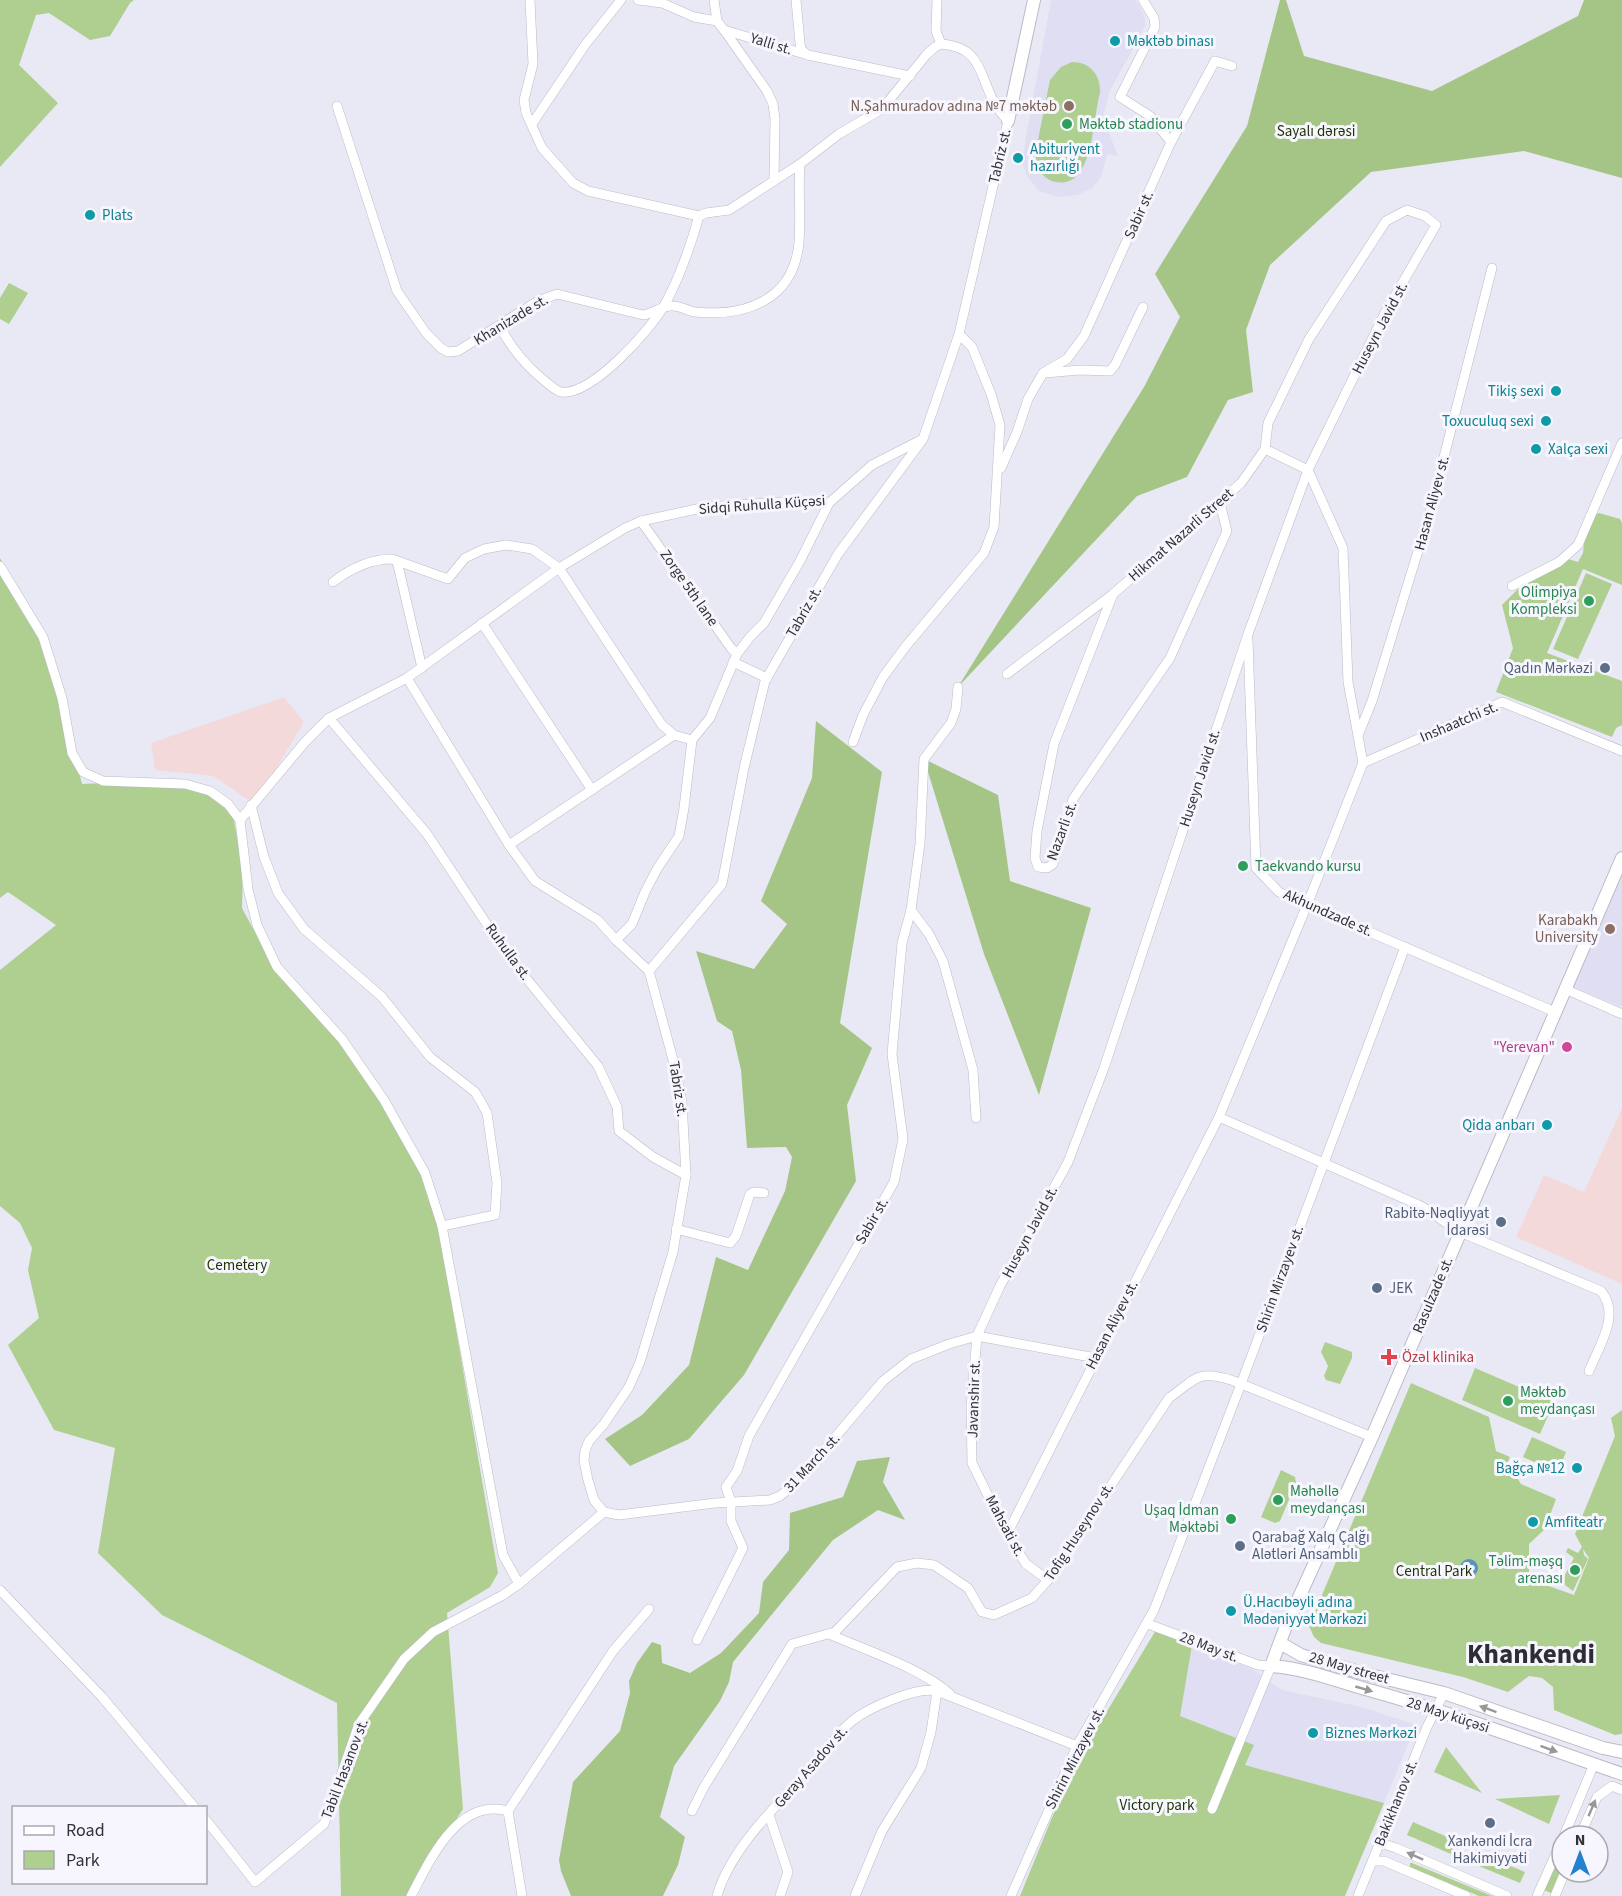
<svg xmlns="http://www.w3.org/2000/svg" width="1622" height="1896" viewBox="0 0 1622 1896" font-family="'Source Sans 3',sans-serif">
	<rect width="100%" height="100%" fill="#e9e9f5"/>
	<g fill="#dfdef2">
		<path d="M1051,0H1136L1144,15L1146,25L1109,92L1103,118L1118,156L1107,154L1101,177L1092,188L1077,195L1058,197L1039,191L1027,176L1023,164L1025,142Z"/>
		<path d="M1622,872V1007L1573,987Z"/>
		<path d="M1192,1645L1254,1670L1282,1690L1362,1707L1416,1725L1384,1803L1244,1765L1254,1745L1179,1716Z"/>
	</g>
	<g fill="#f4d9db">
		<path d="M284,697L304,722L272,776L250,801L213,776L155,770L151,743Z"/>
		<path d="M1622,1108V1284L1516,1237L1544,1175L1584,1192Z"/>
	</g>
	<g fill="#aecf90">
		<path d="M0,0H134L130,3L110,36L90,40L49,13L36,15L19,65L58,103L0,167Z"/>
		<path d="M1072,62C1090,62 1101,75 1100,93C1093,116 1094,176 1066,182C1055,184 1047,180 1040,172L1035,155L1050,80L1061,67Z"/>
		<path d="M9,283L28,293L9,324L0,319V298Z"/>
		<path d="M1599,513L1620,519L1622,523V585L1583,569L1547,653L1622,681V725L1616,728L1612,737L1496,692L1513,648L1502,605L1526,581L1568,559L1578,562L1583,553L1585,534L1594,515Z"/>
		<path d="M0,558L51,657L82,784L148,781L196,785L233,815L243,870L242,908L271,962L341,1042L381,1099L419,1165L437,1219L498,1573L490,1587L447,1613L463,1809L407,1896H341L337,1703L162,1615L98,1553L115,1448L54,1430L8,1345L39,1318L28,1270L32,1248L20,1223L0,1206V970L56,925L8,892L0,898Z"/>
		<path d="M1586,573L1612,584L1578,659L1553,649Z"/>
		<path d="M1325,1342L1352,1352V1358L1340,1384L1326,1380L1324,1376L1328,1366L1321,1352Z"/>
		<path d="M1475,1368L1554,1402L1540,1434L1462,1400Z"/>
		<path d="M1411,1383L1489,1417L1496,1451L1510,1457L1504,1470L1516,1476L1521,1484L1556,1499L1545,1529L1529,1544V1574L1532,1580L1574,1595L1589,1558L1583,1549L1584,1555L1588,1559L1573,1591L1561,1582L1574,1558L1566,1552L1568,1548L1578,1553L1582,1547L1575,1534L1615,1436L1611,1418L1622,1410V1734L1615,1735L1554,1710L1553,1687L1542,1678L1529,1676L1508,1692L1463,1677L1321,1643L1314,1637L1309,1626Z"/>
		<path d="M1532,1437L1566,1452L1558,1472L1523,1457Z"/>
		<path d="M1281,1470L1295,1477L1296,1483L1280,1521L1275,1523L1261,1517Z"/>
		<path d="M1156,1630L1192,1645L1180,1716L1254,1745L1245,1765L1384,1803L1345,1896H1020L1071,1771Z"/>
		<path d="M1446,1747L1482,1793L1434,1772Z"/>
		<path d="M1560,1795L1549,1824L1495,1799Z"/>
		<path d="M1413,1822L1452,1839L1455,1847L1460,1852L1458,1857L1407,1835Z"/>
		<path d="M1562,1851V1868L1551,1893L1544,1890Z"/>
		<path d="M1484,1855L1525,1872L1520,1883L1469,1862L1471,1857Z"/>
		<path d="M1410,1863H1412L1492,1896H1479L1410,1867Z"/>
	</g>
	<g fill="#a4c585">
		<path d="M1280,0H1286L1304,56L1432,91L1578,16L1584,0H1622V178L1524,151L1371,172L1270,265L1246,330L1253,392L1228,400L1187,477L1137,496L958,687L1144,387L1180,317L1155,274L1247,126Z"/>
		<path d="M816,721L882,772L840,1023L872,1048L847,1105L856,1181L744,1375L689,1439L630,1466L605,1439L642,1415L689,1365L716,1257L748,1270L785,1191L792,1157L786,1147L747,1148L741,1070L732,1031L717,1021L696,951L754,969L787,924L761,901L812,778Z"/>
		<path d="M924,759L998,795L1010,881L1091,908L1039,1095L984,954Z"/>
		<path d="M890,1457L883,1482L905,1520L878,1510L833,1540L733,1662L729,1682L720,1701L674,1766L660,1817L685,1837L678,1865L663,1896H571L561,1871L559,1860L573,1782L620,1731L630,1693L629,1681L637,1663L652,1642L661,1645L662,1663L690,1673L721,1653L759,1613L763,1582L789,1550L790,1513L843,1497L857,1461Z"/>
	</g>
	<circle fill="#5694c1" cx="1469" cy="1568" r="9"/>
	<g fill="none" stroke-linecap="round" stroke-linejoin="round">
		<defs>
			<g id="minor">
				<path d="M530,0L533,64L524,100L526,113L542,148L573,183L588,191L699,216L706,213L729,210L800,164L839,134L882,109L927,54L935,47L941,44"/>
				<path d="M638,0L662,3L694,17L717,21L724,30L808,55L910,76"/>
				<path d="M714,0L717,21"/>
				<path d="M796,0L800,43L801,49L807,55"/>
				<path d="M1143,0L1154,18L1155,27L1120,97L1150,116L1171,142"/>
				<path d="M724,30L767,91L773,104L775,119L774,181"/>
				<path d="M337,106L397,291L426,333L441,348L448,352L458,351L538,301L557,294L643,315C653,314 662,305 673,306C681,306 688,311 695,312C746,317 794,300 799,242C801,216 798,190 800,164"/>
				<path d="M532,124L585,45L621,0"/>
				<path d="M500,326C511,349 526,366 546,382C550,385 556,391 561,392C592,396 650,330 664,306C680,277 690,248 699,216"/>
				<path d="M1043,373L1067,359L1084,336L1171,142L1215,61L1232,66"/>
				<path d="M1045,373L1080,370L1110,371L1115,365L1143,307"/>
				<path d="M1001,468L1017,432L1028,399L1043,373"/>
				<path d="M641,521L731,648L737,654"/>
				<path d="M397,561L422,668"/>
				<path d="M0,566L43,637L62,698L72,753L83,772L103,781L185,784L210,791L228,804L240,820L248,889L257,925L277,967L342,1039L384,1100L425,1173L442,1226L503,1555L519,1584"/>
				<path d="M333,582C350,569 370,559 392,559L448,579L465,558L484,549L506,545L532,549L559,568L662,725L674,735L692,740"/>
				<path d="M1512,586L1559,562L1578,545L1622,443"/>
				<path d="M1113,594L1054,744L1037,831L1035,858L1038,867L1047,868L1053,864L1073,799L1170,658L1227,531L1220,503"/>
				<path d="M482,623L592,790"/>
				<path d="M1248,640L1256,868L1279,892L1307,905L1555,1012"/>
				<path d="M733,662L767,678"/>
				<path d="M1007,674L1113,594L1241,483L1265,449L1268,423L1309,339L1386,221L1407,210L1425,216L1436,225L1385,313L1308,470L1248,634L1104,1068L1068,1162L1000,1286L977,1336L971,1407L972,1463L1007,1534L1026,1564L1048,1580"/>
				<path d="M407,678L509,845L535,881L598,920L616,940L649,971"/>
				<path d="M329,718L427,834L508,956L598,1066L617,1107L619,1131L653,1157L686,1175"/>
				<path d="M1359,733L1372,701L1430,512L1492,268"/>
				<path d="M853,742L863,715L883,677L906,646L984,553L994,527L1000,425L991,394L972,347L959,334"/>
				<path d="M1363,763L1502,702L1622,751"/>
				<path d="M251,805L264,857L278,893L304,929L382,997L430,1057L475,1092L481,1102L487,1113L497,1183L495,1215L442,1226"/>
				<path d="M240,820L305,742L329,718L407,678L559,568L625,528L641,521L706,507L782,502L829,503L872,465L921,440"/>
				<path d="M509,845L674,735"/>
				<path d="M911,910L929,934L943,961L973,1070L976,1118"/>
				<path d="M616,940L632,924L645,892L657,869L679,836L684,808L692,740L710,718L737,654L750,637L764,623L800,561L829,503"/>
				<path d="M1565,989L1622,1014"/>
				<path d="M1219,1117L1421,1206L1460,1232L1601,1291C1621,1315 1599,1346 1589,1371"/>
				<path d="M676,1229L730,1243L736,1236L750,1194L754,1192L764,1193"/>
				<path d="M604,1512L594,1500L588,1480L584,1461L585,1451L589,1441L604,1424L629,1387L640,1362L673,1252L686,1175L682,1102L675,1067L649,971L722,884L744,768L765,681L838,554L923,439L959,334L1008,121C1003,115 997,109 994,102C979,75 982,47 941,44L936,31L937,0"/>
				<path d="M1007,1534L1219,1117L1307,905L1363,763L1348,682L1343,548L1308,470L1265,449"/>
				<path d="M0,1590L102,1697L195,1808"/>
				<path d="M1148,1624L1258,1665L1271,1666L1212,1809"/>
				<path d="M829,1634C865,1650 921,1668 950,1694"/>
				<path d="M697,1640L743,1548L731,1521V1502L726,1487L737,1471L749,1436L894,1182L903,1139L892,1054L902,943L911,910L920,844L924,759L951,723L956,709L958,687"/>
				<path d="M692,1811L704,1787L792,1644L835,1632L897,1567L917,1563L934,1565L968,1588L982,1612L994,1615L1032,1598L1048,1580L1169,1398C1197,1378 1198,1369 1234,1381L1372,1437"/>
				<path d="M769,1815L788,1872L780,1896"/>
				<path d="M206,1820L255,1882L324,1824L359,1724L404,1659L433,1632L503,1595L519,1584L604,1512L619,1515L715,1503L770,1500L780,1496L796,1483L883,1381L911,1359L949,1344L977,1336L1096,1358"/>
				<path d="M1564,1836L1594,1764"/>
				<path d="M1580,1836L1597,1797L1612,1786L1622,1790"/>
				<path d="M1381,1843L1396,1848L1507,1896"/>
				<path d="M1373,1861H1384L1466,1896"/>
				<path d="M411,1896C430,1860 458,1797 508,1811"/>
				<path d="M522,1896L508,1811L613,1651L649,1609"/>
				<path d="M717,1896C731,1847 779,1804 812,1766C825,1752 837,1733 852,1721C868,1708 917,1686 937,1691L1077,1746"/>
				<path d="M855,1896L882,1831L921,1768L931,1732L937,1691"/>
				<path d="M1011,1896L1077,1746L1154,1610L1241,1384L1405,947"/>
				<path d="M1358,1896L1427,1727L1444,1693"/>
				<path d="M1537,1896L1562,1840"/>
				<path d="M1555,1896L1565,1872"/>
			</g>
			<g id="major">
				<path d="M1008,121L1034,0"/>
				<path d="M1622,858L1372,1437L1286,1626L1271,1666C1304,1668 1337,1681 1369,1690C1455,1714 1538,1745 1622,1774"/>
				<path d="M1280,1643L1301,1655L1366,1674L1444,1693L1603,1748L1622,1752"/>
			</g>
		</defs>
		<use href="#minor" stroke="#bbbbc7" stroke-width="10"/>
		<use href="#major" stroke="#bbbbc7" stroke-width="14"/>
		<use href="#minor" stroke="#fff" stroke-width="9"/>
		<use href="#major" stroke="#fff" stroke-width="12"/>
	</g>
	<defs><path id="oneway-solid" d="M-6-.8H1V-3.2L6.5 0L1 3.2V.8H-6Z" transform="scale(1.5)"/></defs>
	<g fill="#98989b">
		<use href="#oneway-solid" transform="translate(1364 1689) rotate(16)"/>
		<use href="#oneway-solid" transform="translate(1488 1709) rotate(-160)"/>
		<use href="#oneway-solid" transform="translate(1549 1749) rotate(20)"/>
		<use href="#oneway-solid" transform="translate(1592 1808) rotate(-67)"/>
		<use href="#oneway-solid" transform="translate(1415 1856) rotate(-156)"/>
	</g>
	<g fill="#0f9aa8" stroke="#f7f6fe" stroke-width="2">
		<circle cx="1115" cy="41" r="6"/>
		<circle cx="1018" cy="158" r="6"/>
		<circle cx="90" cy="215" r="6"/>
		<circle cx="1556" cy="391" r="6"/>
		<circle cx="1546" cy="421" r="6"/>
		<circle cx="1536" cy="449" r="6"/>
		<circle cx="1547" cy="1125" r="6"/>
		<circle cx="1577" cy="1468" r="6"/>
		<circle cx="1533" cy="1522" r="6"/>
		<circle cx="1231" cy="1611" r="6"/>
		<circle cx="1313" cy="1733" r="6"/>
	</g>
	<g fill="#8d6e63" stroke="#f7f6fe" stroke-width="2">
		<circle cx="1069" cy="106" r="6"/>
		<circle cx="1610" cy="929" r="6"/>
	</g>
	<g fill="#2e9e5b" stroke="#f7f6fe" stroke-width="2">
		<circle cx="1067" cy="124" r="6"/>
		<circle cx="1589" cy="601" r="6"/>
		<circle cx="1243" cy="866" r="6"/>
		<circle cx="1508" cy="1401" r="6"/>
		<circle cx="1278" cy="1500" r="6"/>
		<circle cx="1231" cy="1519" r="6"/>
		<circle cx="1575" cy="1570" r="6"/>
	</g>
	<g fill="#5c6f8a" stroke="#f7f6fe" stroke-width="2">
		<circle cx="1605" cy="668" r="6"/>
		<circle cx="1501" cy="1222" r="6"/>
		<circle cx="1377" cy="1288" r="6"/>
		<circle cx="1240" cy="1546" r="6"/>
		<circle cx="1490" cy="1823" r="6"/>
	</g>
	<circle fill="#d1479c" stroke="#f7f6fe" stroke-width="2" cx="1567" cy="1047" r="6"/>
	<path fill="#e0444e" stroke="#f7f6fe" stroke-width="2" d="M1386 1348h6v6h6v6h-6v6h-6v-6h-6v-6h6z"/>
	<g text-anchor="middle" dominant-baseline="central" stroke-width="6" stroke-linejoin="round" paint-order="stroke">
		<g font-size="15" fill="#0d838f" stroke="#f7f6fe" text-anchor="start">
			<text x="1127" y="41">Məktəb binası</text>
			<text x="1030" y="149">Abituriyent<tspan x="1030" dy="17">hazırlığı</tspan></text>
			<text x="102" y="215">Plats</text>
			<text x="1544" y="391" text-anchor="end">Tikiş sexi</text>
			<text x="1534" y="421" text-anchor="end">Toxuculuq sexi</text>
			<text x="1548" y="449">Xalça sexi</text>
			<text x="1535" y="1125" text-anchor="end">Qida anbarı</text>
			<text x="1565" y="1468" text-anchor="end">Bağça №12</text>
			<text x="1545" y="1522">Amfiteatr</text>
			<text x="1243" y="1602">Ü.Hacıbəyli adına<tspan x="1243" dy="17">Mədəniyyət Mərkəzi</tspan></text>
			<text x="1325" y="1733">Biznes Mərkəzi</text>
		</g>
		<g font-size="15" fill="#323237" stroke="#f7f6fe">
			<text transform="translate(771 44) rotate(17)">Yalli st.</text>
			<text transform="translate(1000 156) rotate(-77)">Tabriz st.</text>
			<text transform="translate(1139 215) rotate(-66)">Sabir st.</text>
			<text transform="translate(511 320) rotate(-31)">Khanizade st.</text>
			<text transform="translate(1380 328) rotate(-62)">Huseyn Javid st.</text>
			<text transform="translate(1432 503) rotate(-75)">Hasan Aliyev st.</text>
			<text transform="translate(762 505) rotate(-4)">Sidqi Ruhulla Küçəsi</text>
			<text transform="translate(1181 535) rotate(-41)">Hikmat Nazarli Street</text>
			<text transform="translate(689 588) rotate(55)">Zorge 5th lane</text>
			<text transform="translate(804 612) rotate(-60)">Tabriz st.</text>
			<text transform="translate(1459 722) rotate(-23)">Inshaatchi st.</text>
			<text transform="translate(1200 778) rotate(-72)">Huseyn Javid st.</text>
			<text transform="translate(1062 831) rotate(-70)">Nazarli st.</text>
			<text transform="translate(1328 913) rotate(24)">Akhundzade st.</text>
			<text transform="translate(508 952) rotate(54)">Ruhulla st.</text>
			<text transform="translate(678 1089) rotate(81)">Tabriz st.</text>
			<text transform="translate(872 1221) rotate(-60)">Sabir st.</text>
			<text transform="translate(1030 1232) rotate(-62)">Huseyn Javid st.</text>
			<text transform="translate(1280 1279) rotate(-70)">Shirin Mirzayev st.</text>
			<text transform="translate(1433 1295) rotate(-67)">Rasulzade st.</text>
			<text transform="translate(1112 1325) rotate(-63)">Hasan Aliyev st.</text>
			<text transform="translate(974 1399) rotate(-88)">Javanshir st.</text>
			<text transform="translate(812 1463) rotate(-47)">31 March st.</text>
			<text transform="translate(1005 1526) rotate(62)">Mahsati st.</text>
			<text transform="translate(1079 1532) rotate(-57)">Tofig Huseynov st.</text>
			<text transform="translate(1209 1647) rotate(21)">28 May st.</text>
			<text transform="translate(1349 1668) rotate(16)">28 May street</text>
			<text transform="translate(1448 1715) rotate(18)">28 May küçəsi</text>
			<text transform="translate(1075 1758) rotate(-63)">Shirin Mirzayev st.</text>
			<text transform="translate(811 1767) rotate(-49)">Geray Asadov st.</text>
			<text transform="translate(345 1769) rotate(-69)">Tabil Hasanov st.</text>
			<text transform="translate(1396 1803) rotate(-68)">Bakikhanov st.</text>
		</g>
		<g font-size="15" fill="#785e54" stroke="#f7f6fe" text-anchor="end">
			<text x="1057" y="106">N.Şahmuradov adına №7 məktəb</text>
			<text x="1598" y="920">Karabakh<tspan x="1598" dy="17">University</tspan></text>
		</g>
		<g font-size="15" fill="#27864d" stroke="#f7f6fe" text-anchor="start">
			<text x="1079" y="124">Məktəb stadionu</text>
			<text x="1577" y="592" text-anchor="end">Olimpiya<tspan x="1577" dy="17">Kompleksi</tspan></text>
			<text x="1255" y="866">Taekvando kursu</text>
			<text x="1520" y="1392">Məktəb<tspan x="1520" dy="17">meydançası</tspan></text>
			<text x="1290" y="1491">Məhəllə<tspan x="1290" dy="17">meydançası</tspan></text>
			<text x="1219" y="1510" text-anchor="end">Uşaq İdman<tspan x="1219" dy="17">Məktəbi</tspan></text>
			<text x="1563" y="1561" text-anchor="end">Təlim-məşq<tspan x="1563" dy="17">arenası</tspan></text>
		</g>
		<g font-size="15" fill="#1e3204" stroke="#f7f6fe">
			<text x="1316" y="131">Sayalı dərəsi</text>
			<text x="237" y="1265">Cemetery</text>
			<text x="1434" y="1571">Central Park</text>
			<text x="1157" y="1805">Victory park</text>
		</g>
		<g font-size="15" fill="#4e5e75" stroke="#f7f6fe" text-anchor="end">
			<text x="1593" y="668">Qadın Mərkəzi</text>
			<text x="1489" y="1213">Rabitə-Nəqliyyat<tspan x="1489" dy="17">İdarəsi</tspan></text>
			<text x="1389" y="1288" text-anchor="start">JEK</text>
			<text x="1252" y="1537" text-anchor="start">Qarabağ Xalq Çalğı<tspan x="1252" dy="17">Alətləri Ansamblı</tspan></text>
			<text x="1490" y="1841" text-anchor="middle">Xankəndi İcra<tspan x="1490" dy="17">Hakimiyyəti</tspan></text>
		</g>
		<g font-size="15" fill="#b23c85" stroke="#f7f6fe" text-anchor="end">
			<text x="1555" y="1047">"Yerevan"</text>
		</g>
		<g font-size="15" fill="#be3a42" stroke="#f7f6fe" text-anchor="start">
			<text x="1402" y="1357">Özəl klinika</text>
		</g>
		<g font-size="27" font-weight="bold" fill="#2e2d36" stroke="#f7f6fe">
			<text x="1531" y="1654">Khankendi</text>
		</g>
	</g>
	<rect x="12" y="1806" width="195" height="78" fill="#f7f6fe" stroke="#a8a8ae" stroke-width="1.5"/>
	<rect x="24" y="1826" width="30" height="9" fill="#ffffff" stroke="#a8a8ae" stroke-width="1.5"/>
	<text x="66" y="1836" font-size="18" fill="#323237">Road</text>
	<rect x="24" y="1851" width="30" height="18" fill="#aecf90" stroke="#a8a8ae" stroke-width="1.5"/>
	<text x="66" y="1866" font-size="18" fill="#323237">Park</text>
	<g transform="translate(1580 1854)"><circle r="28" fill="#f7f6fe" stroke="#a8a8ae" stroke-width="1.5"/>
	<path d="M0-4.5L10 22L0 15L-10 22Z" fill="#2381ce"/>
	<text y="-9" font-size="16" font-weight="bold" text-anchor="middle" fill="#323237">N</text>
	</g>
</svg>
